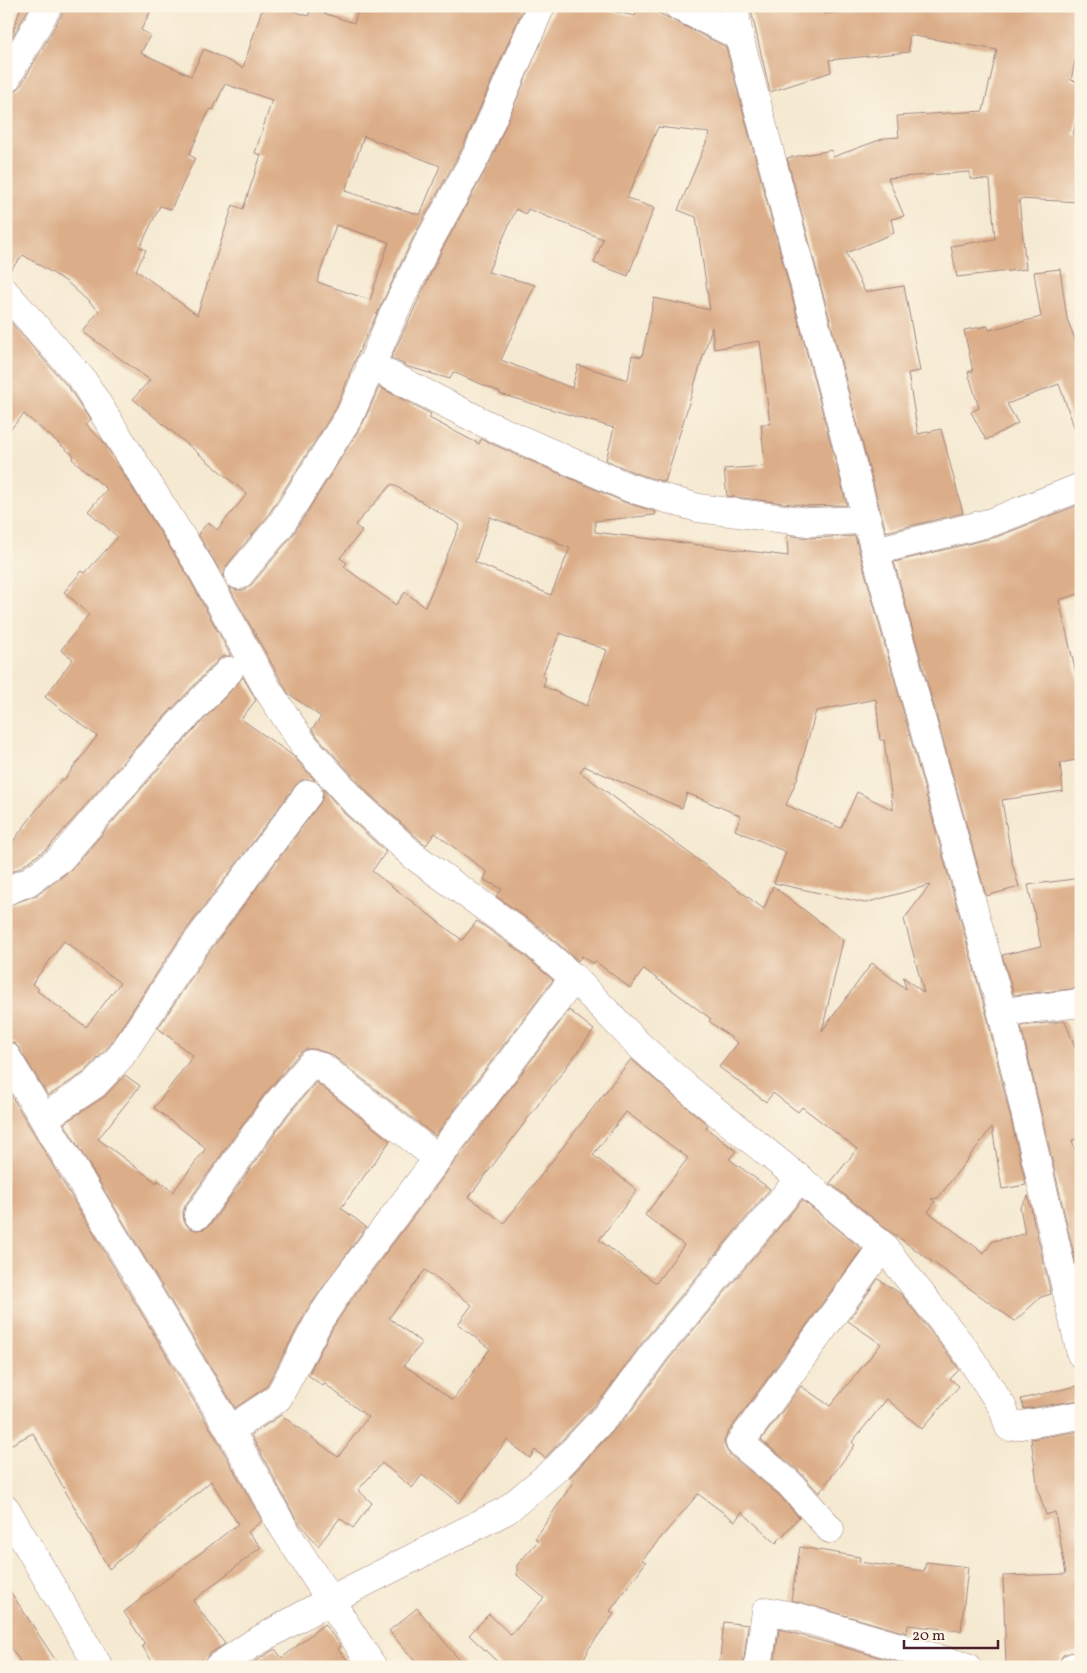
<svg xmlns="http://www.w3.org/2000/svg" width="1087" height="1673" viewBox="0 0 1087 1673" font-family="Vollkorn,serif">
	<rect width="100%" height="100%" fill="#fcf5e5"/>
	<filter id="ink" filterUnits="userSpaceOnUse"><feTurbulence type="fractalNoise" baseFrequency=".02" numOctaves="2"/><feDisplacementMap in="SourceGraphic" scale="10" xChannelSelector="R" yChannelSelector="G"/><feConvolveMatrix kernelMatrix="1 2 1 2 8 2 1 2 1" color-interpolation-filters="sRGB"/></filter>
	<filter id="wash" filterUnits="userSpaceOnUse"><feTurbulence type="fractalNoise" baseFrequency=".0096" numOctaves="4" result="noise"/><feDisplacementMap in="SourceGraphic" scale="20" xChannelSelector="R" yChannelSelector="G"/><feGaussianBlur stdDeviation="1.12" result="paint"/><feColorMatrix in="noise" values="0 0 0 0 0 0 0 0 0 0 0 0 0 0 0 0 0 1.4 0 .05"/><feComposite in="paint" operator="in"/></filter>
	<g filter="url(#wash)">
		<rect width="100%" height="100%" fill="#f5e9d1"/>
		<g id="blocks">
			<g fill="#dbad88" fill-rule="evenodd">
				<path d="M21,6H30L10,41Z"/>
				<path d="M64,6H153L141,30L150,35L141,53L191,76L204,49L243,68L263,6H280L308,16L311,9L354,23L359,6H524L463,147L414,236L356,358L336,408L267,517L227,565L224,578L198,534L208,522L217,530L247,494L133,399L150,380L83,332L99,311L67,282L23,255L6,275V95L14,92L20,87L62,14ZM225,84L272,100L255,153L261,155L243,209L233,205L197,315L136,270L146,250L140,247L160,206L171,209L195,158L189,155L210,109L213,110ZM364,136L440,166L420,215L345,191ZM336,225L389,242L370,300L317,282Z"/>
				<path d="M556,6H590L635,16L639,6H645L726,47L847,505L809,506L727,496L724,469L765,466L761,424H770L760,341L714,349L712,327L665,482L635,473L606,460L614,428L500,394V392L453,372L450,379L409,367L391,358L442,250L491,160ZM658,127L710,133L678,210L696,217L710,310L654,298L642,357L632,355L628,380L578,365L572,388L501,360L535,285L488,272L516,209L526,214L528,209L603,239L594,263L628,276L654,208L627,198Z"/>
				<path d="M750,6H823L825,14L868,10V6H1081V34L1071,80L1081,82V102L1073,135L1081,136V202L1019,199L1026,269L957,277L951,246L995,239L990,180L970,179V172L888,178L904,216L891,219L894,233L846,253L865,292L904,286L920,371L908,373L918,434L941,429L963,513L886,532L787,158L832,150L833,157L885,138L899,137L897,116L983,111L997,50L909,35V52L829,60L831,72L770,92Z"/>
				<path d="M1060,269L1067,319L1081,354V434L1077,435L1059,384L1007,404L1018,423L986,440L971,412L979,408L968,372L973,371L964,330L988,326L989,330L1041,317L1034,272Z"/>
				<path d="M6,317L69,388L90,420L85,425L102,440L188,576L231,656H224L218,660L136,747L49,847L20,868L11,872L6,869V851L37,809L62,779L64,780L97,736L45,697L73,659L61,650L89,614L64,592L82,571L85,573L118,537L88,511L107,489L72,459L74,456L24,414L6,434Z"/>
				<path d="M379,387L431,414L429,418L479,444L481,439L624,502L656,512L655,515L595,521V532L788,556L787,535L808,538L855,536L987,1016L1026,1185L1002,1189L992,1127L938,1198L931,1199L935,1202L928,1212L984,1253L993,1241L1025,1234L1020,1207L1028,1196L1051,1294L1041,1297L1015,1321L884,1227L830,1183L857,1149L802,1107L798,1112L773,1093L766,1102L719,1067L738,1043L709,1021L711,1019L644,969L630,988L595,961L593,964L582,956L578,961L538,926L496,896L502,889L484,880L487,872L435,833L426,845L422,842L368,793L316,735L312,729L321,717L288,693L229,587L237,590H244L251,585L292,536L363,423ZM392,484L460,525L425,607L405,592L396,605L344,567L347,563L340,558L362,531L355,525ZM490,517L557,541L556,543L570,548L551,595L475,562ZM560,633L607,650L587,706L543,686L546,678L542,676ZM876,699L880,740H884L893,810L857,792L841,828L786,805L797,779L816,711ZM584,766L682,808L687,793L741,816L735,830L786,852L774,883L865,903L930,885L904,919L924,993L903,977L906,989L872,963L822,1031L843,940L773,886L764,909L580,772Z"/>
				<path d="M1081,504V593L1059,600L1078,682L1081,681V759L1060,763L1063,791L1002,800L1012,862L1019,887L986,896L894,562L996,537Z"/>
				<path d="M243,677L256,700L241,719L292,755L315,780H302L296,785L178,941L109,1046L85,1072L48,1096L19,1048L14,1043L6,1040V906L37,895L72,869L159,768ZM64,941L120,983L86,1027L37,991L39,989L32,984Z"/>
				<path d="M323,789L346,815L386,852L372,871L462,940L477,921L519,951L553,980L435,1136L332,1055L315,1049H306L299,1054L263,1096L185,1206L183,1213L184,1221L189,1228L196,1230L204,1229L211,1224L288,1115L316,1082L390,1141L341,1208L366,1227L307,1310L266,1387L235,1408L64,1123L104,1097L125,1075L140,1086L98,1139L157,1183L158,1180L173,1192L206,1148L154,1108L193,1056L158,1028L204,959L320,803L323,796Z"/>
				<path d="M1081,878V988L1014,995L1002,955L1041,946L1028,885Z"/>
				<path d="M569,1010L594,1030L469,1197L504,1223L631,1059L708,1125L706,1128L736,1151L729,1159L770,1189L645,1339L605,1394L545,1458L535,1450L530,1458L507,1440L459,1503L422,1475L412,1488L382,1463L358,1490L372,1503L353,1528L340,1518L318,1546L296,1519L251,1435L281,1415L338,1457L368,1417L325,1384L323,1386L308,1375L333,1327L358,1290ZM626,1112L688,1158L645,1215L684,1245L656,1283L599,1240L637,1190L593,1155ZM425,1270L472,1305L458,1324L490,1349L453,1400L404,1365L422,1343L389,1318Z"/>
				<path d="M1065,1021L1081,1063V1139L1072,1140L1081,1167L1080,1281L1021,1026Z"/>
				<path d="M6,1087L216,1438L262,1521L248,1532L261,1547L193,1601L225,1644L209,1654L203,1667H156L142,1646L145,1644L124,1612L238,1524L211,1481L109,1569L33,1433L6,1447Z"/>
				<path d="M802,1200L862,1249L727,1434L724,1442L726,1449L730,1455L778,1494L799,1517L776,1543L742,1512L735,1521L698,1494L642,1560L646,1562L610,1611L614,1614L587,1651L588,1652L578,1667H503L469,1635L489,1614L511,1635L544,1598L517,1575V1565L538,1541L535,1539L574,1481L569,1478L628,1415L669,1359Z"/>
				<path d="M878,1279L901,1294L952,1359L959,1370L950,1379L959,1386L922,1429L887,1399L852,1442L855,1445L819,1493L799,1471L761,1440L801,1386L830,1406L881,1344L848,1321Z"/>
				<path d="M1077,1386L1080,1400L1024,1409L1021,1399Z"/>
				<path d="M1081,1431V1650L1063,1655L1058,1665L1006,1666L1003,1576L1066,1574L1055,1512L1046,1515L1038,1490L1031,1439Z"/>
				<path d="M800,1547L860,1557L859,1562L924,1571L926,1562L968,1567L961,1631L908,1625L907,1633L791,1600Z"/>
				<path d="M6,1585L37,1632L60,1667H24L6,1641Z"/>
				<path d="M417,1608L465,1667H420L389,1631Z"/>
				<path d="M724,1622L748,1625L743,1667H719Z"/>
				<path d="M324,1624L341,1646L338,1649L353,1667H246L275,1649L282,1658Z"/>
				<path d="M779,1629L903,1664V1667H774Z"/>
			</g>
		</g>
	</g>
	<g filter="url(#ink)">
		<use href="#blocks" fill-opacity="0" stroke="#a0847e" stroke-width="1"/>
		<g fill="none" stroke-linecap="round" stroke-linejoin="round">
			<defs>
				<g id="street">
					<path d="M678,6L739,36"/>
					<path d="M734,6L739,36L875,551L1002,1012L1081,1354"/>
					<path d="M6,79L48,6"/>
					<path d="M6,293L82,379L201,568L266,687L304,745L357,804L414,856L529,939L574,978L639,1045L687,1088L883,1246L965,1350L1003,1408L1009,1427L1081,1415"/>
					<path d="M370,365L486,424L630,488L698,508L808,522L867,520"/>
					<path d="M875,551L992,522L1081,487"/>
					<path d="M239,575L280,526L350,415L393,315L428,243L477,154L541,6"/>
					<path d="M6,891L28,882L60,859L147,758L229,671"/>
					<path d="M1002,1012L1081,1003"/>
					<path d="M6,1056L230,1430L283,1527L330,1600L252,1644L218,1667"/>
					<path d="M44,1118L95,1084L121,1056L191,950L308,794"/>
					<path d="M198,1215L276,1105L311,1064L322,1067L437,1158"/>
					<path d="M230,1430L278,1398L320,1319L345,1281L574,978"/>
					<path d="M830,1529L789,1483L740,1443L883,1246"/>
					<path d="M373,1667L330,1600L507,1510L557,1468L617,1404L657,1349L800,1178"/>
					<path d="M758,1667L766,1611L798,1617L967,1667"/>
					<path d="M1073,1667L1081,1665"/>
				</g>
				<path id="secondary" d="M6,1509L99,1667"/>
			</defs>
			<use href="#street" stroke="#a0847e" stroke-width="29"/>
			<use href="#secondary" stroke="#a0847e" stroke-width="29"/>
			<use href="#street" stroke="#fff" stroke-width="28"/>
			<use href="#secondary" stroke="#fff" stroke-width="28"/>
		</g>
	</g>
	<rect width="1087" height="1673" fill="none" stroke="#fcf5e5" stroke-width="25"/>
	<path d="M904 1640v8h94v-8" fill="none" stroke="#4a1f2b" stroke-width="2.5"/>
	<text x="912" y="1640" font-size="15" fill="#4a1f2b" stroke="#fcf5e5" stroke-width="4" paint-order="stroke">20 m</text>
</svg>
